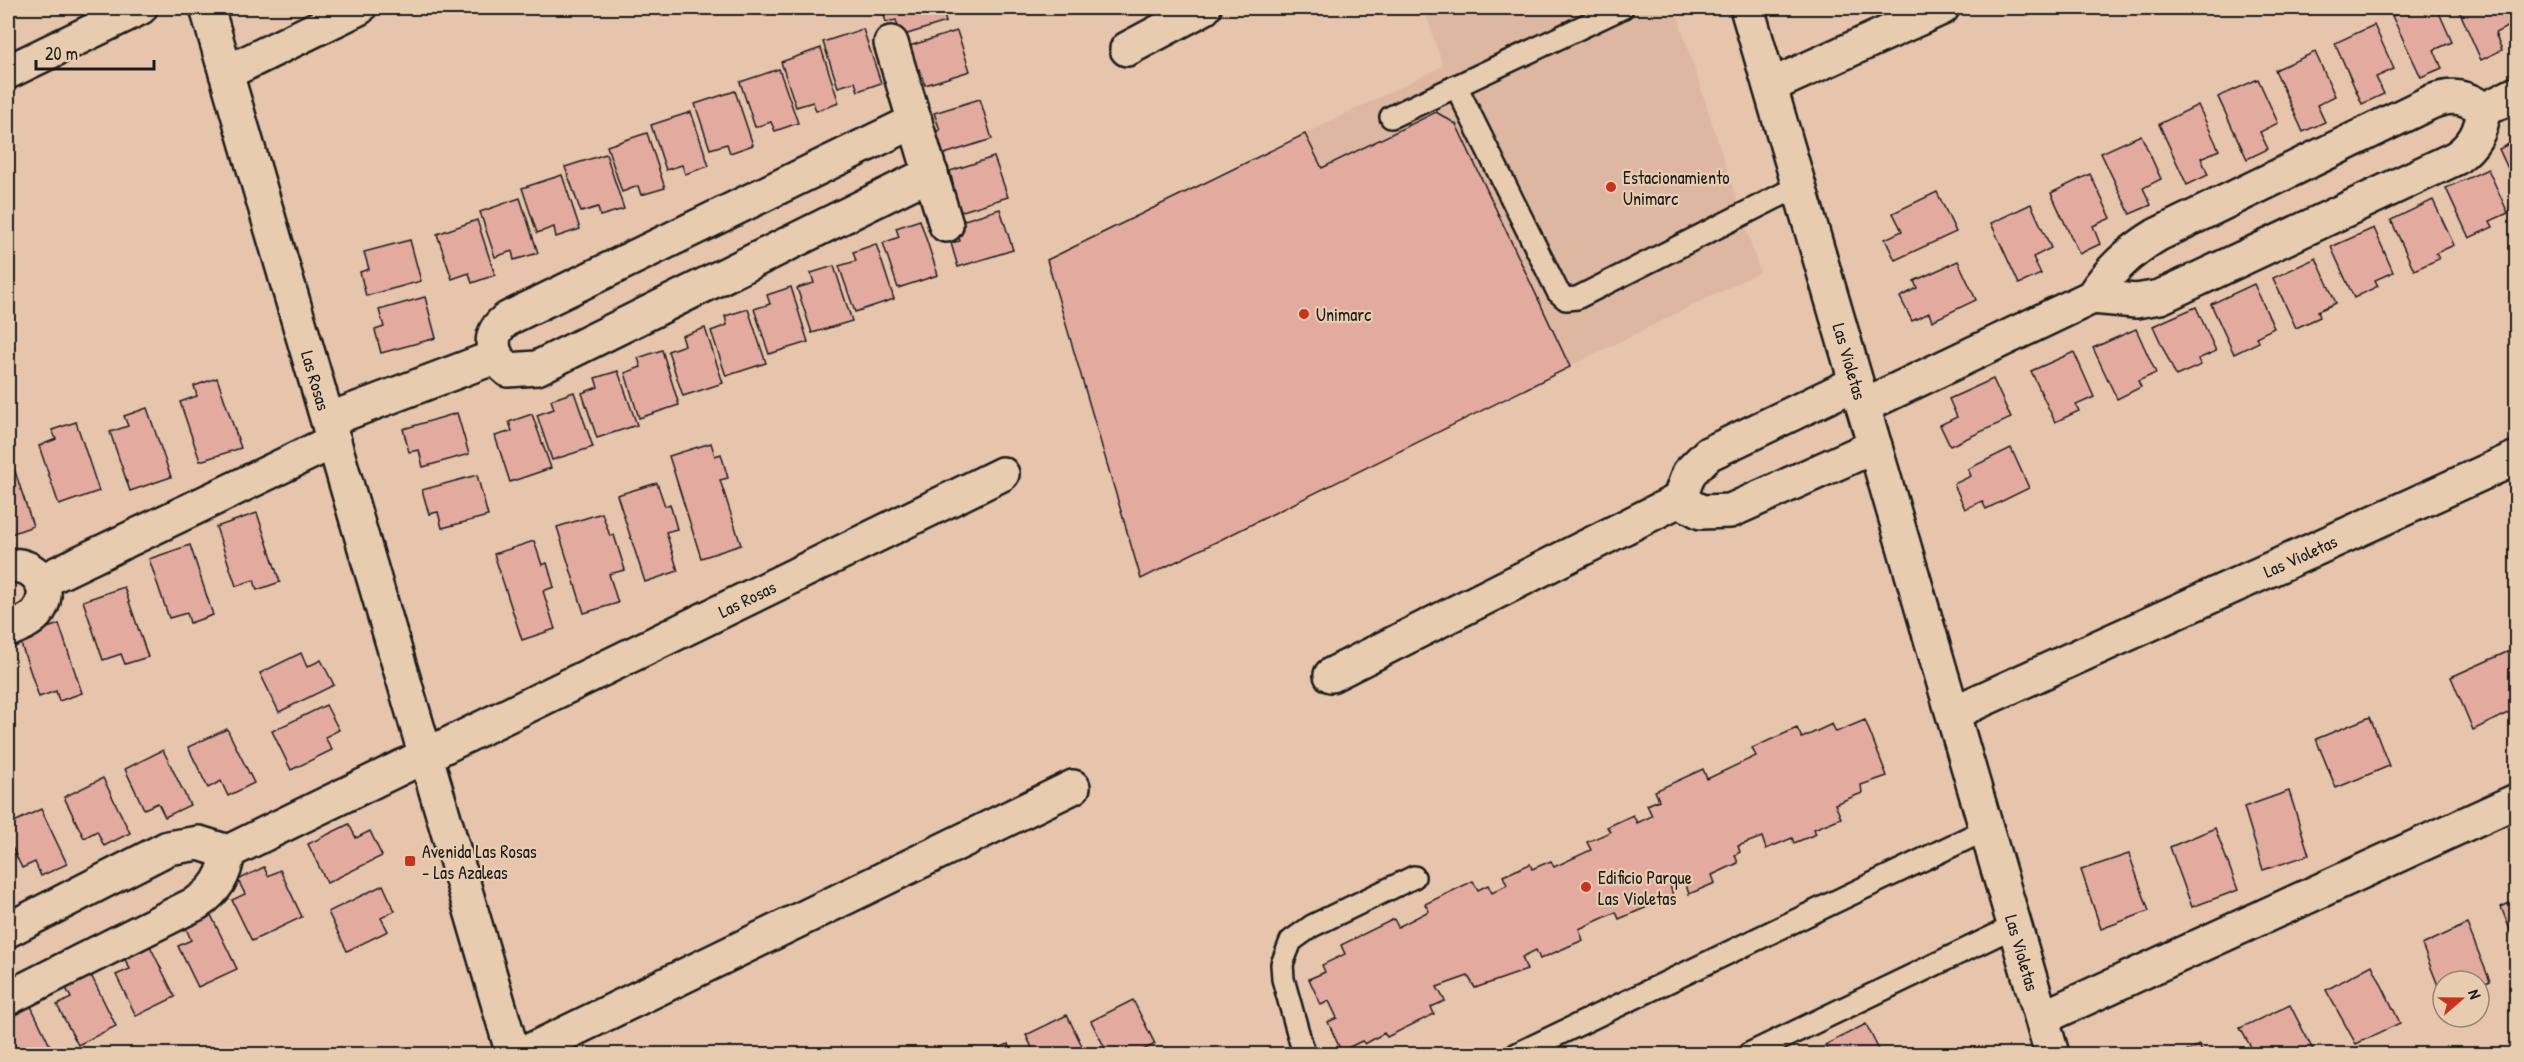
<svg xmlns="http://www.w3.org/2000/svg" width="2524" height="1062" viewBox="0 0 2524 1062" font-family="'Patrick Hand',sans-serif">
	<rect width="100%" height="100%" fill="#e6c5ac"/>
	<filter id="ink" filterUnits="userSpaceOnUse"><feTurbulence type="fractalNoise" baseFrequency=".0167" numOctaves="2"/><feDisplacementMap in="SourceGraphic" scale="12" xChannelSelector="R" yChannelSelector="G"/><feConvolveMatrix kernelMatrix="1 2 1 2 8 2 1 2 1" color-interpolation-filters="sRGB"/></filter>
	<g filter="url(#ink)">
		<path fill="#ddb7a2" d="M1424,8H1675L1760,272L1141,579L1047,260L1443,66Z"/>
		<g fill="#e3aaa0" stroke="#1c1c1c" stroke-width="1.5">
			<path d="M882,8H942L946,22L901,36L896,20L886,22Z"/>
			<path d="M2411,8H2437L2452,42L2434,50L2442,68L2421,77L2392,16Z"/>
			<path d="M2458,8H2505L2513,24L2495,33L2502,50L2481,60Z"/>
			<path d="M2374,25L2394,69L2376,77L2384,94L2362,104L2335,43Z"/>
			<path d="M863,29L881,83L858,91L855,82L838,87L823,42Z"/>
			<path d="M957,31L970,71L925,85L919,69L911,71L903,48Z"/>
			<path d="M821,48L839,103L816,111L813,102L796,107L781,62Z"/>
			<path d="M2315,52L2335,96L2317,105L2325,122L2303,132L2275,70Z"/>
			<path d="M779,69L798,123L775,131L771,122L755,127L740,82Z"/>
			<path d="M2258,79L2278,123L2260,132L2268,149L2247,159L2218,97Z"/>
			<path d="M735,91L753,145L730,153L727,144L710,149L695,104Z"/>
			<path d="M980,99L992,139L938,156L930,133L940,130L934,113Z"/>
			<path d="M2198,105L2219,150L2201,158L2208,175L2187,185L2159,124Z"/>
			<path d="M691,112L709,166L685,174L682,165L666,170L651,125Z"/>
			<path d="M1436,112L1456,124L1570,367L1141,579L1047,260L1305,134L1322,168Z"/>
			<path d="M647,133L665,188L641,195L638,186L622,192L607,146Z"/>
			<path d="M2141,135L2161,179L2143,188L2151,205L2130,214L2101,153Z"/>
			<path d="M2516,140V186L2499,149Z"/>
			<path d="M606,154L624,209L600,216L598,207L581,212L565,167Z"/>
			<path d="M994,157L1008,197L953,214L946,191L954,188L950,171Z"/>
			<path d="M2488,169L2508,213L2490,221L2493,227L2469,238L2446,188Z"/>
			<path d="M2090,174L2111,218L2093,226L2100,244L2079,254L2051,193Z"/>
			<path d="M562,175L580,229L556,237L554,227L537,233L522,188Z"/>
			<path d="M1937,192L1956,232L1895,260L1885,239L1902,231L1893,213Z"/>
			<path d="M520,198L538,253L514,260L512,251L495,257L480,212Z"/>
			<path d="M2433,200L2454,245L2436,253L2439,259L2414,270L2391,220Z"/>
			<path d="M2031,204L2051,248L2033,257L2041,274L2019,284L1991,223Z"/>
			<path d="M1000,209L1013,250L958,267L951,243L960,241L955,223Z"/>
			<path d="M477,220L495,275L472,283L469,273L452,279L437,234Z"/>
			<path d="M920,220L938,275L898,288L883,243L899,237L896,228Z"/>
			<path d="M2374,228L2393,272L2375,280L2378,286L2354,298L2331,247Z"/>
			<path d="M410,240L421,281L366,296L360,272L369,269L364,252Z"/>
			<path d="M876,244L894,299L855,312L839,266L856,261L853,252Z"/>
			<path d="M2316,258L2336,303L2318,311L2320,317L2296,328L2273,278Z"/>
			<path d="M1958,261L1976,300L1932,321L1929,313L1912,321L1900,297L1917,288L1914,281Z"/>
			<path d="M834,266L852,321L812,333L797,288L814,283L811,273Z"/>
			<path d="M2254,284L2274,328L2256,337L2259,342L2234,354L2211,304Z"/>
			<path d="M791,287L808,342L769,354L754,309L770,304L767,295Z"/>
			<path d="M425,297L436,338L381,353L375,330L384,327L379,310Z"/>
			<path d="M2196,307L2216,351L2198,359L2201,365L2176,376L2153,326Z"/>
			<path d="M748,309L766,363L726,376L711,331L727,325L725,316Z"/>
			<path d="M705,328L723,383L683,396L668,351L685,345L682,336Z"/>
			<path d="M2136,329L2156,373L2138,381L2141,387L2117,399L2093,348Z"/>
			<path d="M662,350L679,405L639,418L625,373L641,367L638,358Z"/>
			<path d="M2074,352L2094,397L2076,405L2079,411L2055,422L2031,371Z"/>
			<path d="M618,371L637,425L597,438L582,393L598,387L595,378Z"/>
			<path d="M217,378L241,448L200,461L180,402L197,396L194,386Z"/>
			<path d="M1993,379L2011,418L1950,446L1940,425L1957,417L1949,399Z"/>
			<path d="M574,392L593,447L552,460L537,415L554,409L551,400Z"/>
			<path d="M147,408L171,477L130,491L110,432L128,426L124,416Z"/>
			<path d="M457,413L469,454L423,467L419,450L409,452L403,429Z"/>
			<path d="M532,414L551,468L510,482L495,436L512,431L509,422Z"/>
			<path d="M76,422L99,491L59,505L39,446L56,439L52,430Z"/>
			<path d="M711,443L715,456L721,454L728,478L720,480L741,545L701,558L669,456Z"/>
			<path d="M2011,448L2029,488L1986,509L1982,501L1965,509L1954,484L1971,476L1968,469Z"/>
			<path d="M10,456L33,526L8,535V457Z"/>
			<path d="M477,475L488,516L442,528L438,512L429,514L422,490Z"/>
			<path d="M657,483L665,506L670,504L677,529L666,532L678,571L645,582L617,495Z"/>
			<path d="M257,513L280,582L257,590L254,580L236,586L216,527Z"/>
			<path d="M602,513L610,536L614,535L625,570L609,574L618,603L584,613L557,527Z"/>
			<path d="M534,541L542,565L547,563L554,587L543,591L555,629L522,640L494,554Z"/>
			<path d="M190,545L213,615L190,623L187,613L169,618L149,559Z"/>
			<path d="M124,587L148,657L125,664L121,654L103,660L83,601Z"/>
			<path d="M59,624L82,693L59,701L56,691L39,697L19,638Z"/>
			<path d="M2516,648V709L2473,730L2451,677Z"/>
			<path d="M301,653L307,667L321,660L334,685L279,712L260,673Z"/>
			<path d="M326,705L339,730L325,737L332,750L291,770L272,731Z"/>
			<path d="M2370,717L2389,766L2336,788L2316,739Z"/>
			<path d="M1865,720L1887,776L1861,785L1862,793L1835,804L1841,818L1814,829L1816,834L1794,843L1792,838L1766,849L1762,837L1738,846L1740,852L1735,855L1738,863L1712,875L1715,883L1689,894L1684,879L1670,885L1673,896L1619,919L1616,912L1579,929L1583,940L1540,959L1536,950L1522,957L1527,970L1475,988L1468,976L1437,987L1445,1001L1431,1007L1434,1014L1387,1037L1384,1033L1365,1044L1362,1041L1341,1051L1328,1022L1337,1018L1329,1001L1321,1005L1309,979L1325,972L1322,965L1345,954L1341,945L1394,919L1398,927L1429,911L1425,904L1473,881L1478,890L1488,885L1492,893L1507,885L1503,876L1530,864L1532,869L1551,861L1554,867L1591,850L1587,842L1610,832L1607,827L1633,815L1637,823L1652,816L1647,805L1659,800L1655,791L1703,769L1707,779L1756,756L1752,748L1797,728L1802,738L1832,724L1836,732Z"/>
			<path d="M227,729L254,783L228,796L221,781L208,788L188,747Z"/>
			<path d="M163,750L190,805L165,817L158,803L144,809L125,769Z"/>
			<path d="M103,778L130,833L104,846L97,831L84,838L64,797Z"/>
			<path d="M2289,791L2309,855L2263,870L2244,807Z"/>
			<path d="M41,809L67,864L41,876L35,862L22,868L8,839V825Z"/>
			<path d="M349,824L356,838L370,831L382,856L327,883L308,844Z"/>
			<path d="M2215,828L2238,890L2192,907L2170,847Z"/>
			<path d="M2129,854L2149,911L2101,929L2081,870Z"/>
			<path d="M264,867L268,876L280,870L302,917L252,941L232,900L245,894L238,880Z"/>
			<path d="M383,885L395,911L381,918L388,931L347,951L328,912Z"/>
			<path d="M2516,900V945L2501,907Z"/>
			<path d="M210,913L237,969L198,987L178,946L191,940L185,926Z"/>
			<path d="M2467,924L2490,981L2479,986V981H2443V998L2422,945Z"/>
			<path d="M148,942L175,997L136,1016L116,975L130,969L122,954Z"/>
			<path d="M2372,965L2400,1023L2356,1044L2326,990Z"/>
			<path d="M89,971L116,1026L78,1045L57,1005L71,998L64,984Z"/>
			<path d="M1133,1000L1155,1044L1139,1052L1140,1054H1108L1091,1021Z"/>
			<path d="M29,1002L54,1054H8V1030L10,1028L8,1012Z"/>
			<path d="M2290,1005L2315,1054H2255L2240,1028Z"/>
			<path d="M1067,1015L1086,1054H1035L1026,1035Z"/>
			<path d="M1866,1024L1881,1054H1830L1825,1045Z"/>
			<path d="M1008,1044L1013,1054H987Z"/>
			<path d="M2199,1045L2203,1054H2180Z"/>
		</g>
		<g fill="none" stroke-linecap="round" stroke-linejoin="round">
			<defs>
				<g id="lane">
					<path d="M1456,86L1558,292L1566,299L1577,298L1799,186"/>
					<path d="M1391,117L1622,8"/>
					<path d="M1304,1054L1283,979L1282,964L1291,941L1312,926L1414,877"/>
					<path d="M1517,1054L1987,829"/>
					<path d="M1749,1054L2015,926"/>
				</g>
				<g id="street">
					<path d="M891,43L946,225"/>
					<path d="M1127,49L1204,8"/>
					<path d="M8,72L140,8"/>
					<path d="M226,73L359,8"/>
					<path d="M1770,86L1942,8"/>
					<path d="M2484,110L2516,94"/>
					<path d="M915,121L509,318C487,332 489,354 508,370L537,368L931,173"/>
					<path d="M2092,297L2136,301L2160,297L2456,158C2474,145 2481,132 2484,110"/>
					<path d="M1863,406L2092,297C2110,270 2129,252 2157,235L2431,102C2452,94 2467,96 2484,110"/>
					<path d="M328,420L495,357"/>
					<path d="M1679,500L1701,512L1730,511L1875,446"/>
					<path d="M8,566C36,562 56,590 36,614C29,622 17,626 8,630"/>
					<path d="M42,581L334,441"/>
					<path d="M1331,675L1679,500L1689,473L1708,454L1856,383"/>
					<path id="s1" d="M1953,713L2516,458"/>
					<path id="s2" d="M8,930L168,848L199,843L228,852L1002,474"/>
					<path d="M8,998L197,903C216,890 225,876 228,852"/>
					<path d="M2042,1018L2516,801"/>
					<path d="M523,1054L1073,787"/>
				</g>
				<g id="secondary">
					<path id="s3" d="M207,8L513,1054"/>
					<path id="s4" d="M1747,8L2052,1054"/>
				</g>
			</defs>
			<use href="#lane" stroke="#1c1c1c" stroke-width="26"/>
			<use href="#street" stroke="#1c1c1c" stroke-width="38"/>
			<use href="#secondary" stroke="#1c1c1c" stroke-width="38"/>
			<use href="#lane" stroke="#e7ccaf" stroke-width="21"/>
			<use href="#street" stroke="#e7ccaf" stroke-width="33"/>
			<use href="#secondary" stroke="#e7ccaf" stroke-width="33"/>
		</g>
	</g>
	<g fill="#c8321e" stroke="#e7ccaf" stroke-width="2">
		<circle cx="1611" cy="187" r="6"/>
		<circle cx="1304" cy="314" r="6"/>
		<rect x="404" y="855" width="12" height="12" rx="3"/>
		<circle cx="1586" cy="887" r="6"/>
	</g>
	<g text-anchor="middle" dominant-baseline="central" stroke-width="4.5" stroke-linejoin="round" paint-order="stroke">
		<g font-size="18" fill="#1c1c1c" stroke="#e7ccaf" text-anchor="start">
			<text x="1623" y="177">Estacionamiento<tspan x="1623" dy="21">Unimarc</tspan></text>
			<text x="1316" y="314">Unimarc</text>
			<text x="422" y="851">Avenida Las Rosas<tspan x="422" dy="21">- Las Azaleas</tspan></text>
			<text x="1598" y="877">Edificio Parque<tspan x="1598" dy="21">Las Violetas</tspan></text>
		</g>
		<g font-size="18" fill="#1c1c1c" stroke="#e7ccaf">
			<text stroke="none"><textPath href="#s4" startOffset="368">Las Violetas</textPath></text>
			<text stroke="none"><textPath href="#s3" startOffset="388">Las Rosas</textPath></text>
			<text stroke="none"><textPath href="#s1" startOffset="381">Las Violetas</textPath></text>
			<text stroke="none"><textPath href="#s2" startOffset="819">Las Rosas</textPath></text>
			<text stroke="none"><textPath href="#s4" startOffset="984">Las Violetas</textPath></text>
		</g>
	</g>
	<rect width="2524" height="1062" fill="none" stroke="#e7ccaf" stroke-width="30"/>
	<rect x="15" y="15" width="2494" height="1032" fill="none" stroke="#1c1c1c" stroke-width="2" filter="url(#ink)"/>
	<g transform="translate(2461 999) rotate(70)"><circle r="28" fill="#e7ccaf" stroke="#968674" stroke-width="1.5"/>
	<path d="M0-4.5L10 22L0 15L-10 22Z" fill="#c8321e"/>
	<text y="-9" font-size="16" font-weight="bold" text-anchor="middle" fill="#1c1c1c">N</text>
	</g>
	<path d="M36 60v9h118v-9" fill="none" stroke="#1c1c1c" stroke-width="3"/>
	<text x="45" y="60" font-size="18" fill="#1c1c1c" stroke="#e7ccaf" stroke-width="4.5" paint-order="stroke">20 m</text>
</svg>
